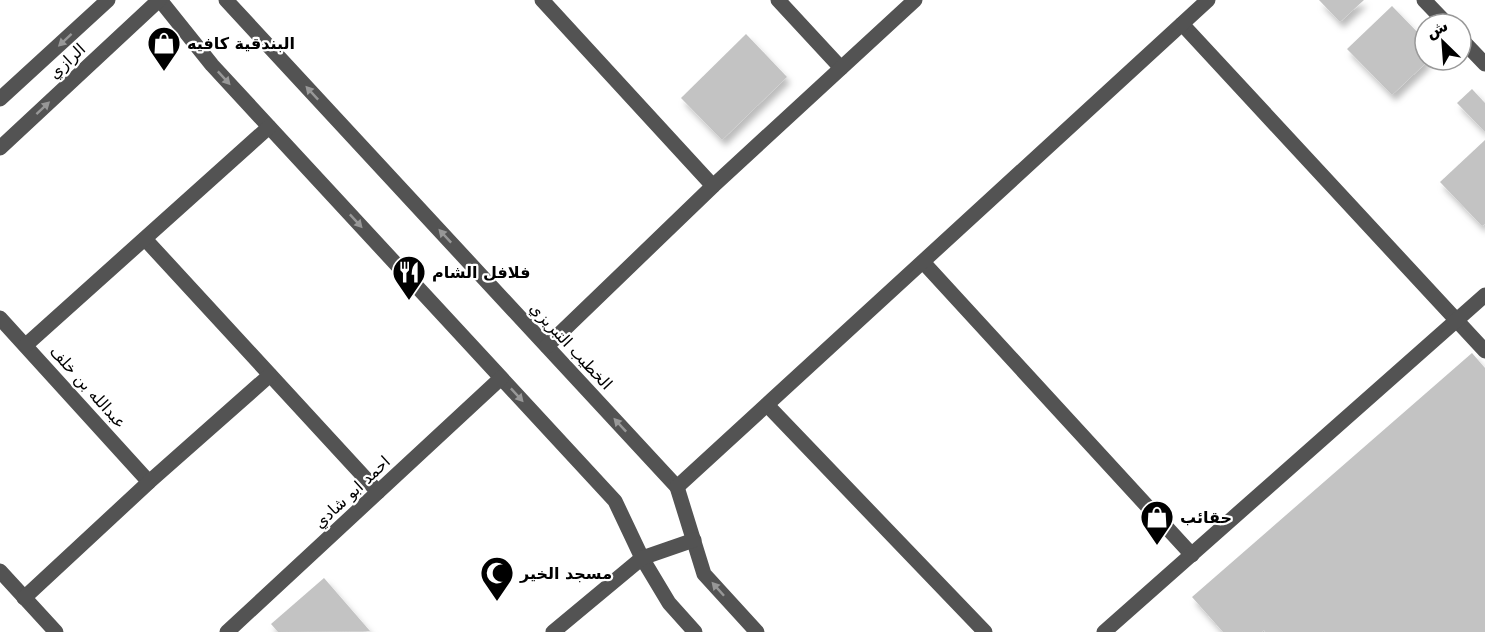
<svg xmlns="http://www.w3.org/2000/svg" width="1485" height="632" viewBox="0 0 1485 632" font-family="'DejaVu Sans',Vazirmatn,sans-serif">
	<defs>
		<filter id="shadow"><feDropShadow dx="3.5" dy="6" stdDeviation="3" flood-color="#0004"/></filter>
	</defs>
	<rect width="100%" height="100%" fill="#fff"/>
	<g fill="#c3c3c3" filter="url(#shadow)">
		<path d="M1319,0H1364L1340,22Z"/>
		<path d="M1392,6L1425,40V60H1429L1392,95L1347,49Z"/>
		<path d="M746,34L787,77L722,140L681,98Z"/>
		<path d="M1472,89L1485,103V132L1457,103Z"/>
		<path d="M1485,140V224L1482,226L1440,182Z"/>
		<path d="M1472,353L1485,368V632H1265L1264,630L1262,632H1223L1192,597Z"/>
		<path d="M324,578L370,631L278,632L271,624Z"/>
	</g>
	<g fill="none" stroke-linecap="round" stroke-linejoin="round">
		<g stroke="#535353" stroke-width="15">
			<path d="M160,0L212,65L615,501L642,558L669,603L695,632"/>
			<path d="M226,0L677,487L704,574L757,632"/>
			<path d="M542,0L713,186"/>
			<path d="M778,0L841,68"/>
			<path d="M1424,0L1447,24"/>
			<path d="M1182,24L1485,351"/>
			<path d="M1461,39L1485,64"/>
			<path d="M0,99L108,0"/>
			<path d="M0,148L159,0"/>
			<path d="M145,239L378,492"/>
			<path d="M923,262L1192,555"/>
			<path d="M0,318L149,482"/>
			<path d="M26,345L269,127"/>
			<path d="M547,346L713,186L915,0"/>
			<path d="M767,405L985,632"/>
			<path d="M677,487L1208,0"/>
			<path d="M0,571L56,632"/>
			<path d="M24,598L149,482L270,375"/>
			<path d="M227,632L501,378"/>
			<path d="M553,632L642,558L694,540"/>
			<path d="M1104,632L1485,295"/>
		</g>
	</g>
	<defs><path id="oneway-solid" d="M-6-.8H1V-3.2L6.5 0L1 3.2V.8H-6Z" transform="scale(1.5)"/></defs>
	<g fill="#989898">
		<use href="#oneway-solid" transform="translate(65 40) rotate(137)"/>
		<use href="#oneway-solid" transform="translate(224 78) rotate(47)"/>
		<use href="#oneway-solid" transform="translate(312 93) rotate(-133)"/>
		<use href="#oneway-solid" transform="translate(43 108) rotate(-43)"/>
		<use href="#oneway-solid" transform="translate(356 221) rotate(47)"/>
		<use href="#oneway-solid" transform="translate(445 236) rotate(-133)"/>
		<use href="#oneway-solid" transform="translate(517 395) rotate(47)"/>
		<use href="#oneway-solid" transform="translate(620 425) rotate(-133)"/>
		<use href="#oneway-solid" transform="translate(718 589) rotate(-132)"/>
	</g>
	<defs>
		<symbol id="shop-pin" viewBox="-11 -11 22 30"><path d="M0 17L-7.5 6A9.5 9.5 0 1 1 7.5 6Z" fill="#000" stroke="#fff"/><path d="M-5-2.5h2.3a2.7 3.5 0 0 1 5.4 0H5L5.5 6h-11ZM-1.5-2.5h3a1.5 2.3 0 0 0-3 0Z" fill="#fff"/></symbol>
		<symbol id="restaurant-pin" viewBox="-11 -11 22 30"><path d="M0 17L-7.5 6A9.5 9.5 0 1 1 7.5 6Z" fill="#000" stroke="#fff"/><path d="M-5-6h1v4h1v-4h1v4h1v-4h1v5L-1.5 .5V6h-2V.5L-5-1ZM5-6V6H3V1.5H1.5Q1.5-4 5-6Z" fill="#fff"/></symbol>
		<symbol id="mosque-pin" viewBox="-11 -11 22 30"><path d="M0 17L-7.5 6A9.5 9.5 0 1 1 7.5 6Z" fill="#000" stroke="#fff"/><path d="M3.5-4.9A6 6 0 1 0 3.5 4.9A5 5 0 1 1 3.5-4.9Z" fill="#fff"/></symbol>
	</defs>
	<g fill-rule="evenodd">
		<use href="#shop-pin" x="145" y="24" width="38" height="52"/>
		<use href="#restaurant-pin" x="390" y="253" width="38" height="52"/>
		<use href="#shop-pin" x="1138" y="498" width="38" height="52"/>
		<use href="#mosque-pin" x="478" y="554" width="38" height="52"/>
	</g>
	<g text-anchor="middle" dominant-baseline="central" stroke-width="4.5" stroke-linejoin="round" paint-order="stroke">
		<g font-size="16" font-weight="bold" fill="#000" stroke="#fff" text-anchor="start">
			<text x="187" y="43">البندقية كافيه</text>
			<text x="432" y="272">فلافل الشام</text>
			<text x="1180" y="517">حقائب</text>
			<text x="520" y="573">مسجد الخير</text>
		</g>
		<g font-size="16" fill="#000" stroke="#fff">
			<text transform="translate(67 61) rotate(-43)">الرازي</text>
			<text transform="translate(571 346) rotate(47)">الخطيب التبريزي</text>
			<text transform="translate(88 387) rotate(48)">عبدالله بن خلف</text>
			<text transform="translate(352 492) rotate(-43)">احمد ابو شادي</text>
		</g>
	</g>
	<g transform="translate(1443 42) rotate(335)"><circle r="28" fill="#ffffff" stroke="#999999" stroke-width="1.5"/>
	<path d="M0-4.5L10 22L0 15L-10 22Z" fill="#000000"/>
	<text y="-9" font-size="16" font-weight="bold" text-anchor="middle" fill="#000000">ش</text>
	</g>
</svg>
